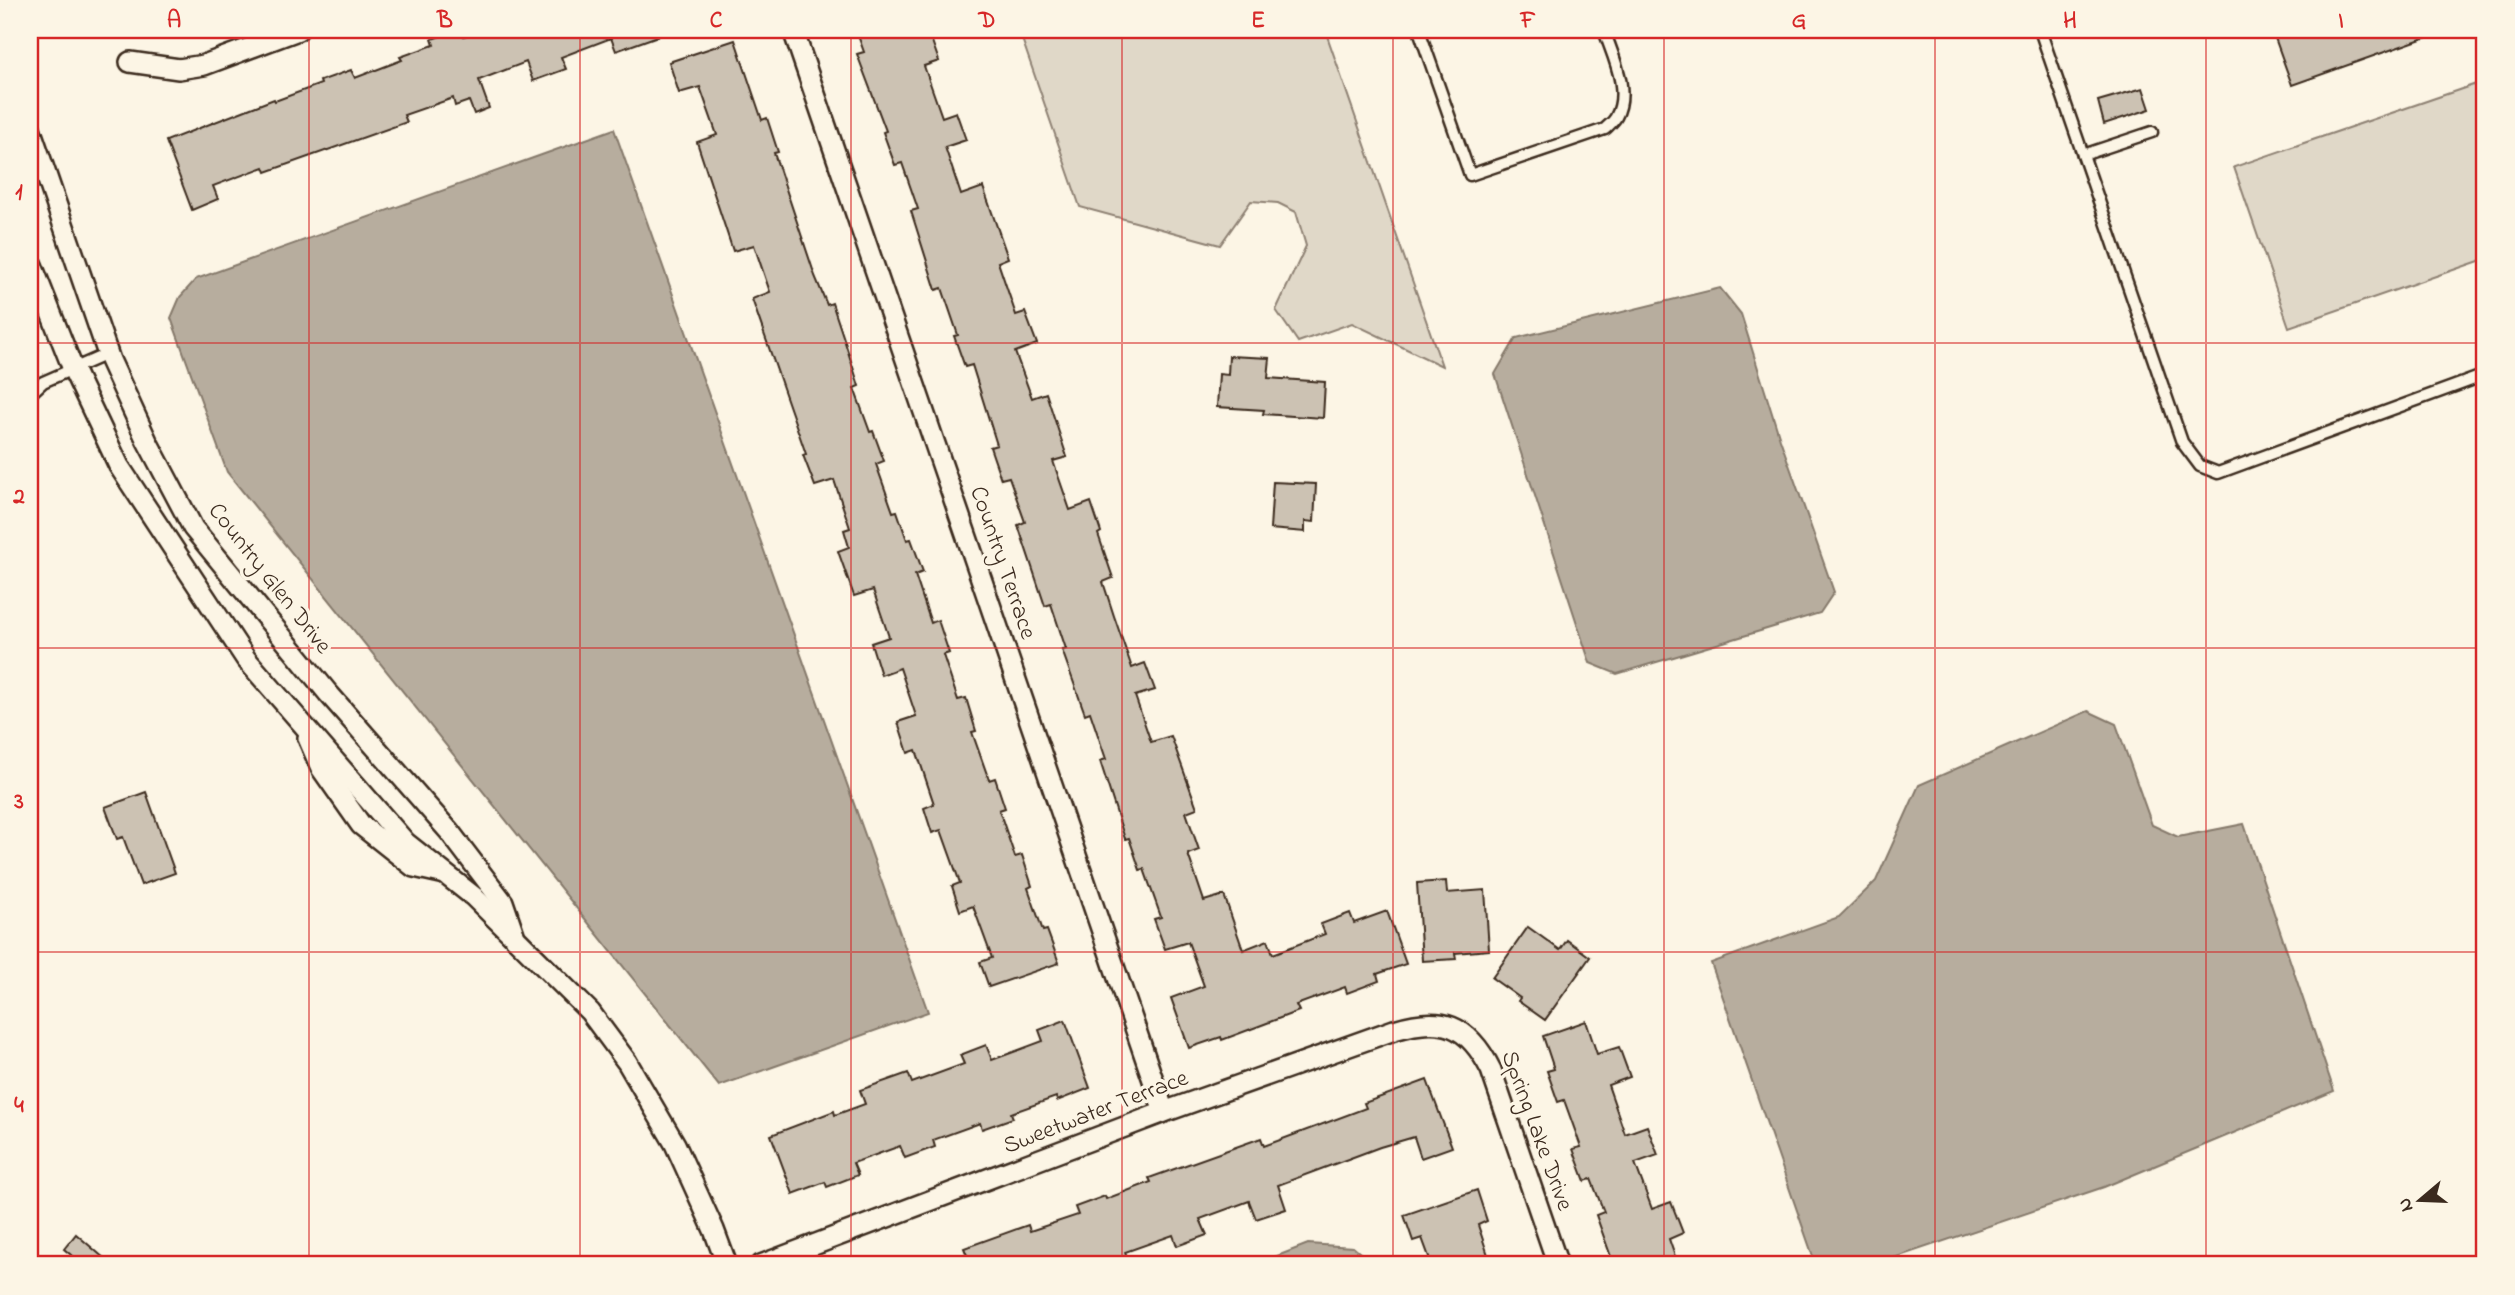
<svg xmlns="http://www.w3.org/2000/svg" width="2515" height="1295" viewBox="0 0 2515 1295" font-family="'Indie Flower',sans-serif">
	<rect width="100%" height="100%" fill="#fcf5e5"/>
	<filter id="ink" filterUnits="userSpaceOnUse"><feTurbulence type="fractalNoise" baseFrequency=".0143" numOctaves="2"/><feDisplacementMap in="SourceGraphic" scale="14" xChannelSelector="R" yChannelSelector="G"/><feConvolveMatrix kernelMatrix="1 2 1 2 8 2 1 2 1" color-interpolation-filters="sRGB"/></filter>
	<g filter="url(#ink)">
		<g fill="#e0d8c8" stroke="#8e8173" stroke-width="2">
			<path d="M1019,30H1325L1442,366L1352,323L1298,342L1276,310L1306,246L1296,212L1278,203L1251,201L1220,245L1080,207Z"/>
			<path d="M2485,81V259L2289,327L2234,167Z"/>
		</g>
		<g fill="#b7ad9e" stroke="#85796b" stroke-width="2">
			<path d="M614,129L928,1012L719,1086L227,472L171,318L180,297L196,279Z"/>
			<path d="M1720,288L1741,314L1780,439L1834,592L1820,613L1617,674L1590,663L1495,374L1516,338Z"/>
			<path d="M2088,711L2116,724L2152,825L2178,837L2244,824L2334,1091L2104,1187L1873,1265H1816L1711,963L1839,917L1876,881L1919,785Z"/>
			<path d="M1308,1244L1353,1247L1374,1265H1254Z"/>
		</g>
		<g fill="#ccc2b3" stroke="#3b2a1e" stroke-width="2">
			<path d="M457,30H461L464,36L481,30H669V32L616,51L611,38L561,57L566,69L533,81L526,62L479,80L489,108L474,114L469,101L455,106L453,98L404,115L407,122L266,172L264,167L213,186L218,199L192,210L166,141L274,99L275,101L321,84L320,81L351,70L355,78L402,60L400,57L434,45L432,39Z"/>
			<path d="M856,30H905L908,37L928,30L939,61L924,66L942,117L956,112L966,140L945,147L961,195L983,187L1008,258L998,262L1016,315L1025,312L1037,344L1015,352L1032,398L1046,393L1067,457L1053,461L1070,510L1091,502L1101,532L1098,534L1113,578L1103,582L1114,616L1132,668L1145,663L1155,690L1135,696L1151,742L1171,736L1197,808L1186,812L1199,850L1188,854L1204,901L1224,895L1243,950L1268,940L1273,954L1325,934L1321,924L1350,913L1354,923L1387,911L1406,964L1377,974L1379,981L1347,993L1345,987L1296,1005L1299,1011L1222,1040L1221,1037L1189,1048L1171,998L1204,986L1188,942L1165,949L1154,919L1161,917L1144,869L1140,870L1129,838L1125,839L1100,761L1106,759L1090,712L1085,714L1062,650L1066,649L1051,604L1045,606L1018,525L1025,522L1009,477L1001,479L990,447L997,445L972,365L965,367L954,336L958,335L942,288L936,290L911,211L918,209L902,163L895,165L883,132L886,131L857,54L864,52Z"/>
			<path d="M2289,30H2441V32L2292,85L2274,35Z"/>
			<path d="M735,40L762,120L767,118L778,152L774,153L815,276L827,305L832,303L843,336L859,386L854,388L870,432L873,431L884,461L876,464L893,512L897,511L907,540L911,539L923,572L915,575L931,623L938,620L949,653L943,655L958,700L966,698L976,731L972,732L989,780L995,778L1005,808L999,810L1015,857L1022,855L1032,886L1028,888L1043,931L1047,930L1059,963L989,987L980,962L992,958L973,906L960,911L952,886L960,883L941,830L932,833L924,808L934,804L916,750L908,753L898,722L916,716L900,668L881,675L871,643L889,637L873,590L854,596L838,551L849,547L844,530L850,528L834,480L815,486L803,455L806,454L752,299L770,292L754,245L733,251L697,142L717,135L700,87L679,93L669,62Z"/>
			<path d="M2143,88L2150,109L2104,124L2098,101Z"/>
			<path d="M1229,356L1270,358L1268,378L1325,382L1323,418L1263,414L1264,410L1217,407L1219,374L1228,375Z"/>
			<path d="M1273,482L1316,484L1314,522L1305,521V532L1270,529Z"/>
			<path d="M146,792L175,873L141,885L123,837L117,839L105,807Z"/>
			<path d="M1446,881L1447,893L1485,890L1489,950L1455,953L1456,959L1422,961L1417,883Z"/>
			<path d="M1528,927L1560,950L1567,940L1590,957L1545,1020L1518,1001L1520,998L1492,978Z"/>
			<path d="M1065,1020L1090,1088L1057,1101L1056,1097L1011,1113L1013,1118L982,1129L980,1123L933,1140L935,1147L905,1158L900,1146L853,1163L858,1175L827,1187L825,1182L793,1194L771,1135L834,1111L835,1115L865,1104L860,1090L908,1073L912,1083L964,1064L960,1055L986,1045L992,1060L1043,1041L1039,1030Z"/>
			<path d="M1586,1021L1597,1054L1619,1047L1630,1077L1608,1085L1625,1134L1647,1126L1658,1155L1635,1163L1652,1209L1671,1202L1683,1233L1669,1239L1678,1265H1614L1596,1215L1604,1212L1591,1179L1585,1181L1573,1149L1581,1147L1564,1100L1558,1102L1547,1071L1554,1069L1543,1036Z"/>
			<path d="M1427,1080L1452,1147L1421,1158L1414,1137L1380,1147L1278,1185L1286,1209L1256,1219L1249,1201L1200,1219L1207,1235L1177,1246L1173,1235L1125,1252L1129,1265H971L964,1248L1028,1225L1030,1231L1078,1215L1075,1207L1105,1196L1106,1199L1151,1182L1149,1178L1261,1138L1264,1146L1366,1108L1364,1103Z"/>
			<path d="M1477,1190L1487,1221L1478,1225L1489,1258L1466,1265H1432L1422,1238L1413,1241L1404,1215Z"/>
			<path d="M76,1234L112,1265H83L64,1249Z"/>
		</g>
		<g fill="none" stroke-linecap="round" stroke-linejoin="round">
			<defs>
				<g id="lane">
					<path d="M1419,30L1470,175L1605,129C1609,125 1614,121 1616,117C1631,90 1612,55 1604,30"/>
					<path d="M2040,30L2182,442L2200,466L2218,473L2485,375"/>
					<path d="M2083,155L2152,132"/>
					<path d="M30,394L43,382L107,354"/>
				</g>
				<g id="street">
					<path d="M793,30L1164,1112"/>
					<path d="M130,62L179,69L204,65L298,30"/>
					<path d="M30,128L110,360L147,441L193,528L328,693L449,831L503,902L514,934"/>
					<path d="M30,260L73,369L119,466L246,659L406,843L473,896L590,1012L627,1062L675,1144L714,1230L727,1265"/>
					<path d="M308,738L321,768L361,825L414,867L441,873"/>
					<path d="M761,1265L1164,1112L1394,1030C1442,1015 1468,1024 1491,1070L1558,1265"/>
				</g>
			</defs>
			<use href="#lane" stroke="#3b2a1e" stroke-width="15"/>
			<use href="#street" stroke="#3b2a1e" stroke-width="24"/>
			<use href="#lane" stroke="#fcf5e5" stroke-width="10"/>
			<use href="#street" stroke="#fcf5e5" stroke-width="19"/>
		</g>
	</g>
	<path fill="none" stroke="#d62828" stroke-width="2" stroke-opacity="0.55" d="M309,30V1265M580,30V1265M851,30V1265M1122,30V1265M1393,30V1265M1664,30V1265M1935,30V1265M2206,30V1265M30,343H2485M30,648H2485M30,952H2485"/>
	<g text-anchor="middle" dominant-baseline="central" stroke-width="7" stroke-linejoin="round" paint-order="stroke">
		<g font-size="24" fill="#3b2a1e" stroke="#fcf5e5">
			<text transform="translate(1002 563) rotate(71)">Country Terrace</text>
			<text transform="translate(269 579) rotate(52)">Country Glen Drive</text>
			<text transform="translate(1096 1113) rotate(-21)">Sweetwater Terrace</text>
			<text transform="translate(1536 1131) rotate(70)">Spring Lake Drive</text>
		</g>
	</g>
	<rect width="2515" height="1295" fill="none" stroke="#fcf5e5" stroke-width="77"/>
	<g transform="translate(2420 1200) rotate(251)" stroke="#fcf5e5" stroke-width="5" paint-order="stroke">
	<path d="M0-5L12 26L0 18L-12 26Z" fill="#3b2a1e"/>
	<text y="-10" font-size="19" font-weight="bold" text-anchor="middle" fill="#3b2a1e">N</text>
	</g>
	<rect x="38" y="38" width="2438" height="1218" fill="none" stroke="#d62828" stroke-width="2.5"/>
	<g font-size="23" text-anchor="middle" font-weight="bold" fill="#d62828">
		<text x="174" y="27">A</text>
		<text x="445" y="27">B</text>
		<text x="716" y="27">C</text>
		<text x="987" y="27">D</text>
		<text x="1258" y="27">E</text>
		<text x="1528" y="27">F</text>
		<text x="1799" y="27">G</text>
		<text x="2070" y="27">H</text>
		<text x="2341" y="27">I</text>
		<text x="19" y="199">1</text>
		<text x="19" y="503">2</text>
		<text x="19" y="808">3</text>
		<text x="19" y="1112">4</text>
	</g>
</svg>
